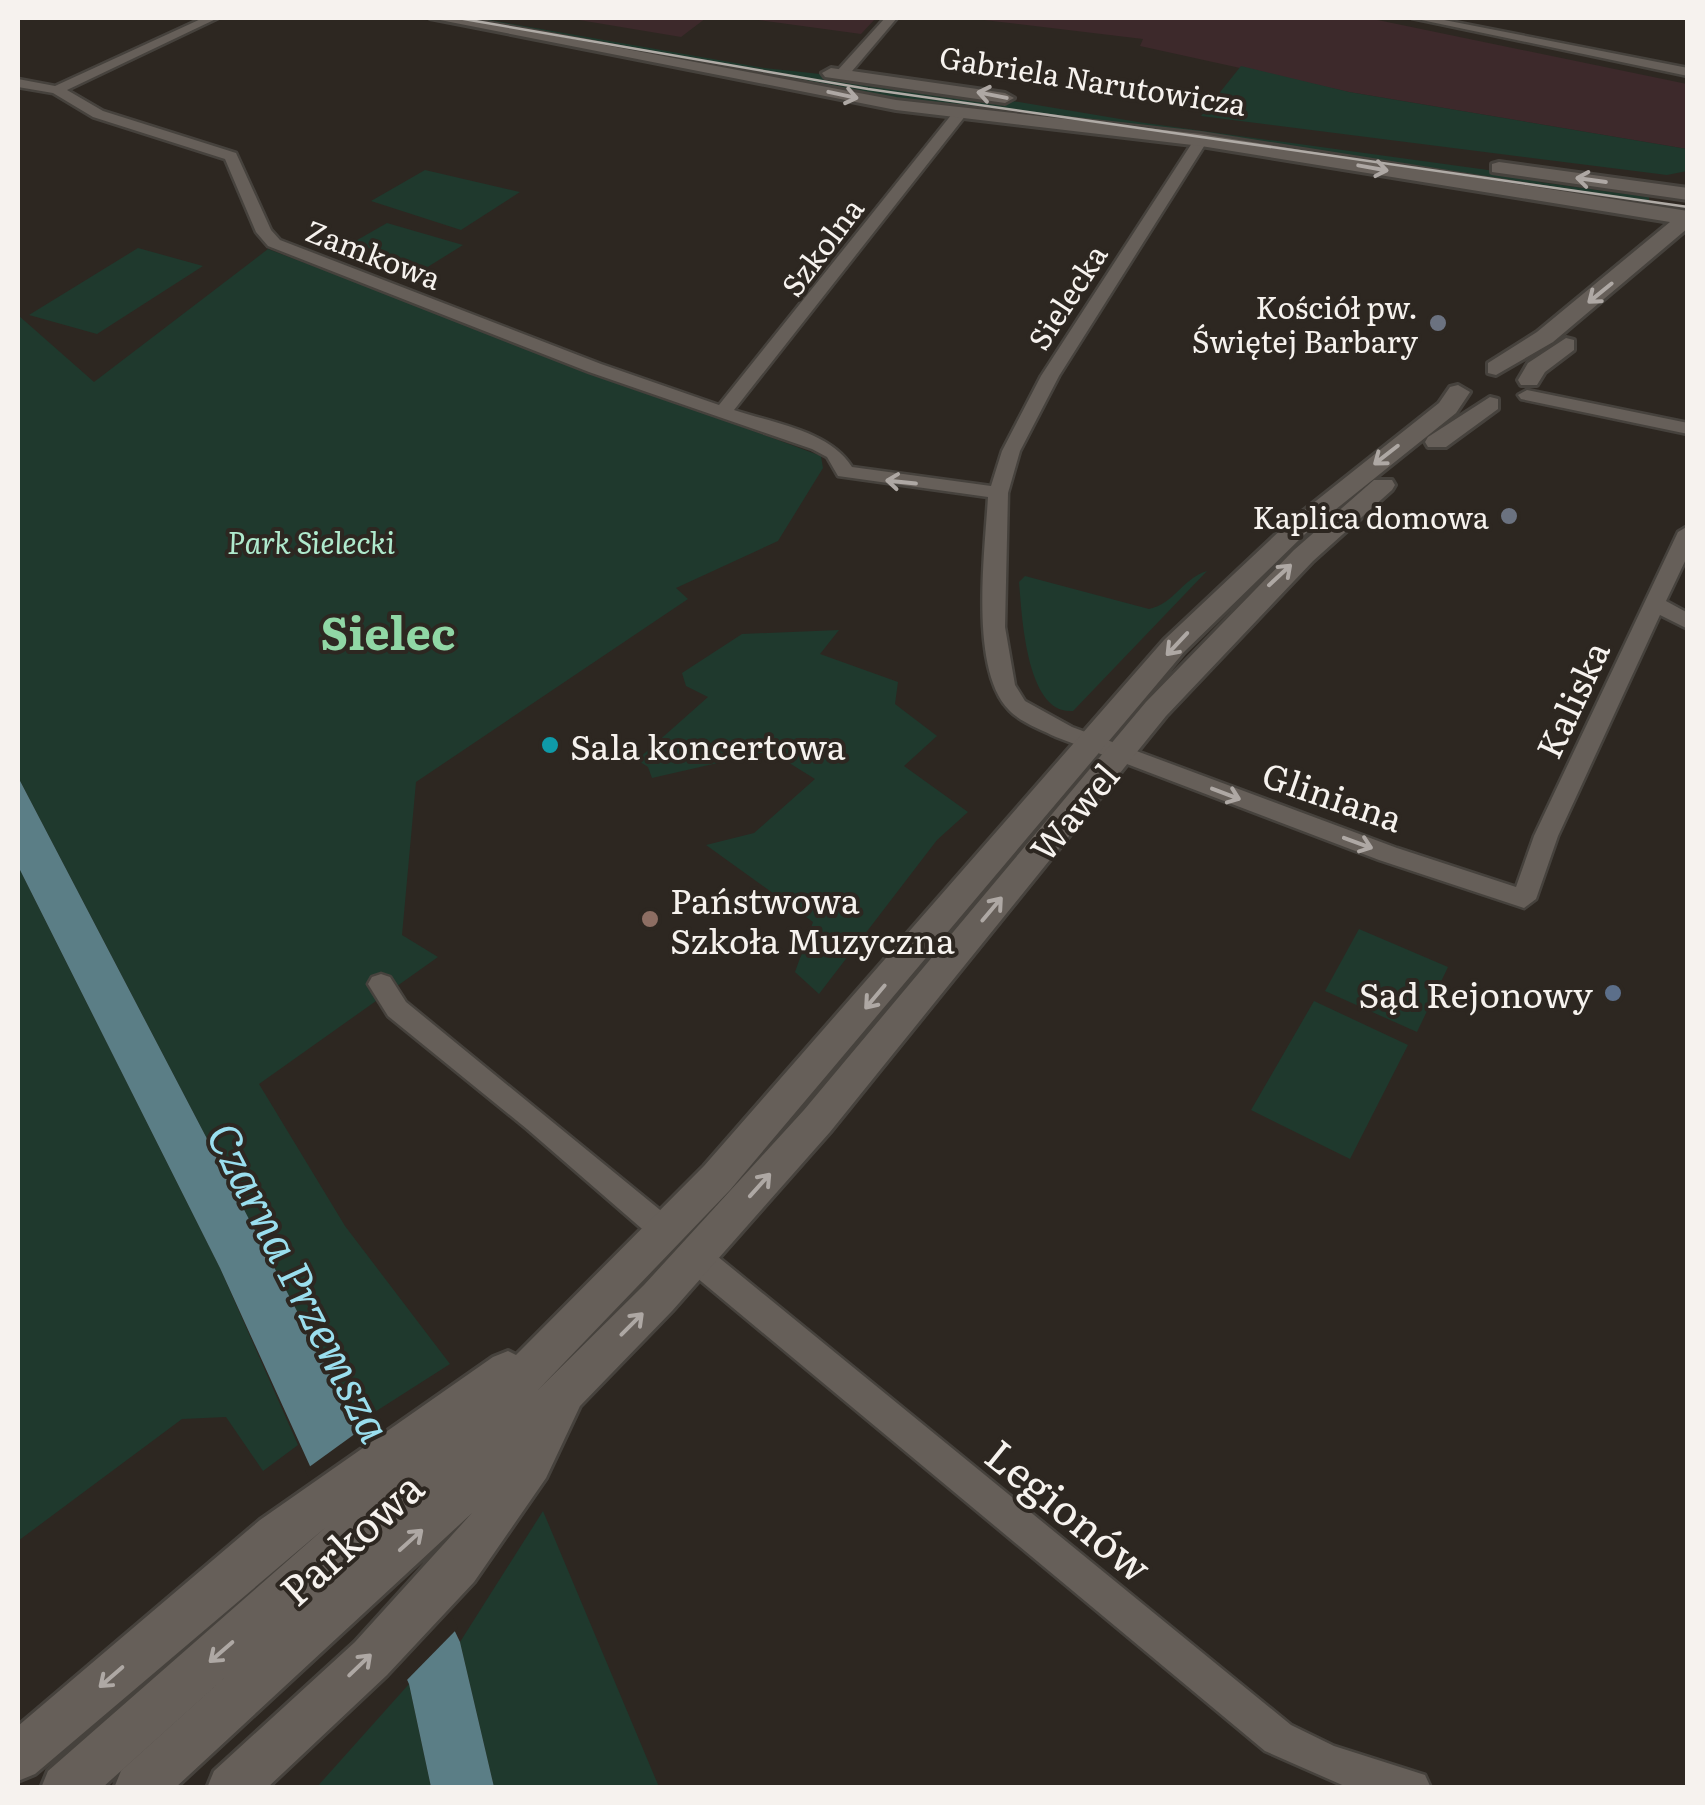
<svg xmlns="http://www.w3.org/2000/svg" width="1705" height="1805" viewBox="0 0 1705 1805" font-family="Literata,serif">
	<rect width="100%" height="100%" fill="#2d2721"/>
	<g fill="#3d292b">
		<path d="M567,18H706L681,37Z"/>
		<path d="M743,18H876L861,34Z"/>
		<path d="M967,18H1368L1687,84V149L1349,92L1140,46L1143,39Z"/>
	</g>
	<g fill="#1f392d">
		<path d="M452,18H478L764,68L905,83L1138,122L1539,177V182L1649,197V207L1215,139L888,100Z"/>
		<path d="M1241,66L1349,92L1687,149V171L1667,175L1201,116Z"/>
		<path d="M425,170L520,192L461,230L371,201Z"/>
		<path d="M387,223L463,245L426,268L352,243Z"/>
		<path d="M138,248L203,266L97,334L29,315Z"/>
		<path d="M268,249L821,456L823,468L778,541L676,588L688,599L416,782L402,935L438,957L259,1084L345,1226L450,1364L356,1424L18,777V315L94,382Z"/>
		<path d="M1207,571L1073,711C1026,715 1022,615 1019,582L1025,576L1149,609C1174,604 1183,578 1207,571Z"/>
		<path d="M839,630L820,654L898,682L895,704L937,736L904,766L968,812L937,840L819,994L795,972L813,922L706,845L754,833L815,779L770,751L652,778L648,767L637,760L708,697L686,686L682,673L742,634Z"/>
		<path d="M18,866L220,1268L298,1445L263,1471L226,1417L182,1419L18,1541Z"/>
		<path d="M1359,929L1448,967L1417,1032L1325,991Z"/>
		<path d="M1314,1001L1408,1045L1350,1159L1251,1110Z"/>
		<path d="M543,1511L659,1787H494L460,1642Z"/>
		<path d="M409,1684L431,1787L316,1788Z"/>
	</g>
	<path fill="#5b7e86" d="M18,777L356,1424L460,1642L494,1787H431L409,1684L220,1268L18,866Z"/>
	<path fill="#2d2721" d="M363,1428L458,1628L403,1684L305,1470Z"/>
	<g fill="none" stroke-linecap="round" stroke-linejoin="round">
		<defs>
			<g id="minor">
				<path d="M203,18H218L67,90L103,111L236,153L271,230L280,240L601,364L719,405L956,109H966V115L734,410C773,423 830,431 852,467L991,486L1002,451L1041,376L1194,140L1206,137L1208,140L1059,376L1020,451L1008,493L1005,627L1015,685L1025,701L1072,727L1397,848L1516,887L1534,836L1678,532L1688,526V555L1666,601L1688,613V629L1660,615L1558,836L1536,899L1524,908L1379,860L1056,737C1042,730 1020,722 1009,710C969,670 985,551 988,497L838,476L827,457L812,449L589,372L268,246L256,232L225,159L93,117L53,93L18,87V79L55,86Z"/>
				<path d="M885,18H897L847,77H837V71Z"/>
				<path d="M1412,18H1434L1688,68V76Z"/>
				<path d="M1527,390L1688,423V434L1521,399L1518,395Z"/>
				<path d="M381,974L390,977L406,1002L676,1223L681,1232L676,1241L666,1245L656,1241L527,1129L388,1016L368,984L372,977Z"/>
				<path d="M695,1243L706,1247L1291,1725L1334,1746L1425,1775L1431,1788H1349L1265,1751L684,1267L680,1257L684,1247Z"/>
			</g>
			<g id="tertiary">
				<path d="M430,18H461L896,100L1201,134L1688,211V228L1553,342L1496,375L1488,373V363L1537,332L1670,222L1201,146L896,110Z"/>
				<path d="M831,68L1005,93L1014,98L1005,103L825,77L822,73Z"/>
				<path d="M1499,162L1688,188V200L1492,172V164Z"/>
				<path d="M1566,338L1574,340V350L1545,372L1537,385H1521L1518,380L1528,363Z"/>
				<path d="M1458,385L1470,392L1456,413L1305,534L1184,652L730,1190L538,1390L644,1285L804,1110L1146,702L1294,550L1374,480H1392L1395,485L1392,490L1313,561L1166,716L830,1132L672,1311L580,1406L546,1478L474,1582L387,1675L267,1788H207L214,1771L355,1642L472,1513L175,1788H114L121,1771L436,1487L102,1788H41L48,1771L326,1527L35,1774L18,1781V1726L260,1520L493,1357L508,1351L516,1355L704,1166L1164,640L1287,524L1439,403L1450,387Z"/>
				<path d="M1490,397L1498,399V409L1446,447H1428L1425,442L1428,437Z"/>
			</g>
		</defs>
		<use href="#minor" stroke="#46423d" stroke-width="5"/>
		<use href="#tertiary" stroke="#46423d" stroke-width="6"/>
		<use href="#minor" fill="#665f59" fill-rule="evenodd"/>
		<use href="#tertiary" fill="#665f59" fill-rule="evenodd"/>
		<path stroke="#b0aba6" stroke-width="2.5" d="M458,18L868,89L1688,207"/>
	</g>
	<defs><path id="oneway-shaft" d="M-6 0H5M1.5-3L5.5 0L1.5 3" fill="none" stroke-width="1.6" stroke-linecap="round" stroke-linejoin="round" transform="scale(2.5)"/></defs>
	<g stroke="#aea8a4">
		<use href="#oneway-shaft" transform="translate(843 95) rotate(12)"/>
		<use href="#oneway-shaft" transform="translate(992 95) rotate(-169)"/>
		<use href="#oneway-shaft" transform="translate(1373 168) rotate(10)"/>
		<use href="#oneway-shaft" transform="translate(1591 180) rotate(-172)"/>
		<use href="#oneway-shaft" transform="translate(1600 293) rotate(141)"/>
		<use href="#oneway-shaft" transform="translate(1386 455) rotate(142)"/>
		<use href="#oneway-shaft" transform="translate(901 482) rotate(-174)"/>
		<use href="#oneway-shaft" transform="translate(1280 575) rotate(-43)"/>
		<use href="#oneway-shaft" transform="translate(1177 644) rotate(133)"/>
		<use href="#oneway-shaft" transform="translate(1226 794) rotate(21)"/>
		<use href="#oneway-shaft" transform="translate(1358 843) rotate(20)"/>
		<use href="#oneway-shaft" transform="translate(992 909) rotate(-50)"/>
		<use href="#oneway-shaft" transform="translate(875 997) rotate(130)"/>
		<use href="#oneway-shaft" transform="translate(760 1185) rotate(-48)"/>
		<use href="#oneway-shaft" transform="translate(632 1324) rotate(-45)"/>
		<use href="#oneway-shaft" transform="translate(411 1540) rotate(-42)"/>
		<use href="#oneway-shaft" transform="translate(221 1652) rotate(139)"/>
		<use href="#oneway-shaft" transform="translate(360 1665) rotate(-44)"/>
		<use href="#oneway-shaft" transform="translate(111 1677) rotate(139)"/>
	</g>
	<g fill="#6b7280" stroke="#2d2721" stroke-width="4">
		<circle cx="1438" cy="323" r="10"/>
		<circle cx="1509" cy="516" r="10"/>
	</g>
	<circle fill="#0f9aa8" stroke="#2d2721" stroke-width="4" cx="550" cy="745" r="10"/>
	<circle fill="#8d6e63" stroke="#2d2721" stroke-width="4" cx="650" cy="919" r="10"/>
	<circle fill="#5c6f8a" stroke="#2d2721" stroke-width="4" cx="1613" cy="993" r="10"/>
	<g text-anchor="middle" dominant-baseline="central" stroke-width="8" stroke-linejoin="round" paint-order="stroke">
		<g font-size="30" fill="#f6f2ee" stroke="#2d2721">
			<text transform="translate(1093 79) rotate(9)">Gabriela Narutowicza</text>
			<text transform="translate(821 246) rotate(-53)">Szkolna</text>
			<text transform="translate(374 253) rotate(21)">Zamkowa</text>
			<text transform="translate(1066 296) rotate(-57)">Sielecka</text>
		</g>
		<g font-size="30" fill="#f6f2ee" stroke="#2d2721" text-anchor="end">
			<text x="1418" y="306">Kościół pw.<tspan x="1418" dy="34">Świętej Barbary</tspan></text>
			<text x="1489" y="516">Kaplica domowa</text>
		</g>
		<g font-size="30" font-style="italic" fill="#afeacd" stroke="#2d2721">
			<text x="311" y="541">Park Sielecki</text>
		</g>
		<g font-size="35" fill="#f6f2ee" stroke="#2d2721">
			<text transform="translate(1571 699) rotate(-65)">Kaliska</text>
			<text transform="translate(1333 795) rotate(19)">Gliniana</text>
			<text transform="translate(1073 811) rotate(-50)">Wawel</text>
		</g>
		<g font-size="35" fill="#f6f2ee" stroke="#2d2721" text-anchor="start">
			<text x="570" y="745">Sala koncertowa</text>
			<text x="670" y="899">Państwowa<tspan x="670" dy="40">Szkoła Muzyczna</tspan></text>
			<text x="1593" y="993" text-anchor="end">Sąd Rejonowy</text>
		</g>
		<g font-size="42" fill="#f6f2ee" stroke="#2d2721">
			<text transform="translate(1070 1509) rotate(39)">Legionów</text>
			<text transform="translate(350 1537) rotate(-42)">Parkowa</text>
		</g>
		<g font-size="45" font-weight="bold" fill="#90d7a5" stroke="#2d2721">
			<text x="388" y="630">Sielec</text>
		</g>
		<g font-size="45" font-style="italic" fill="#9adeee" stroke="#2d2721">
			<text transform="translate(302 1281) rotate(63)">Czarna Przemsza</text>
		</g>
	</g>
	<rect width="1705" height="1805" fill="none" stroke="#f6f2ee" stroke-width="40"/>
</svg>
